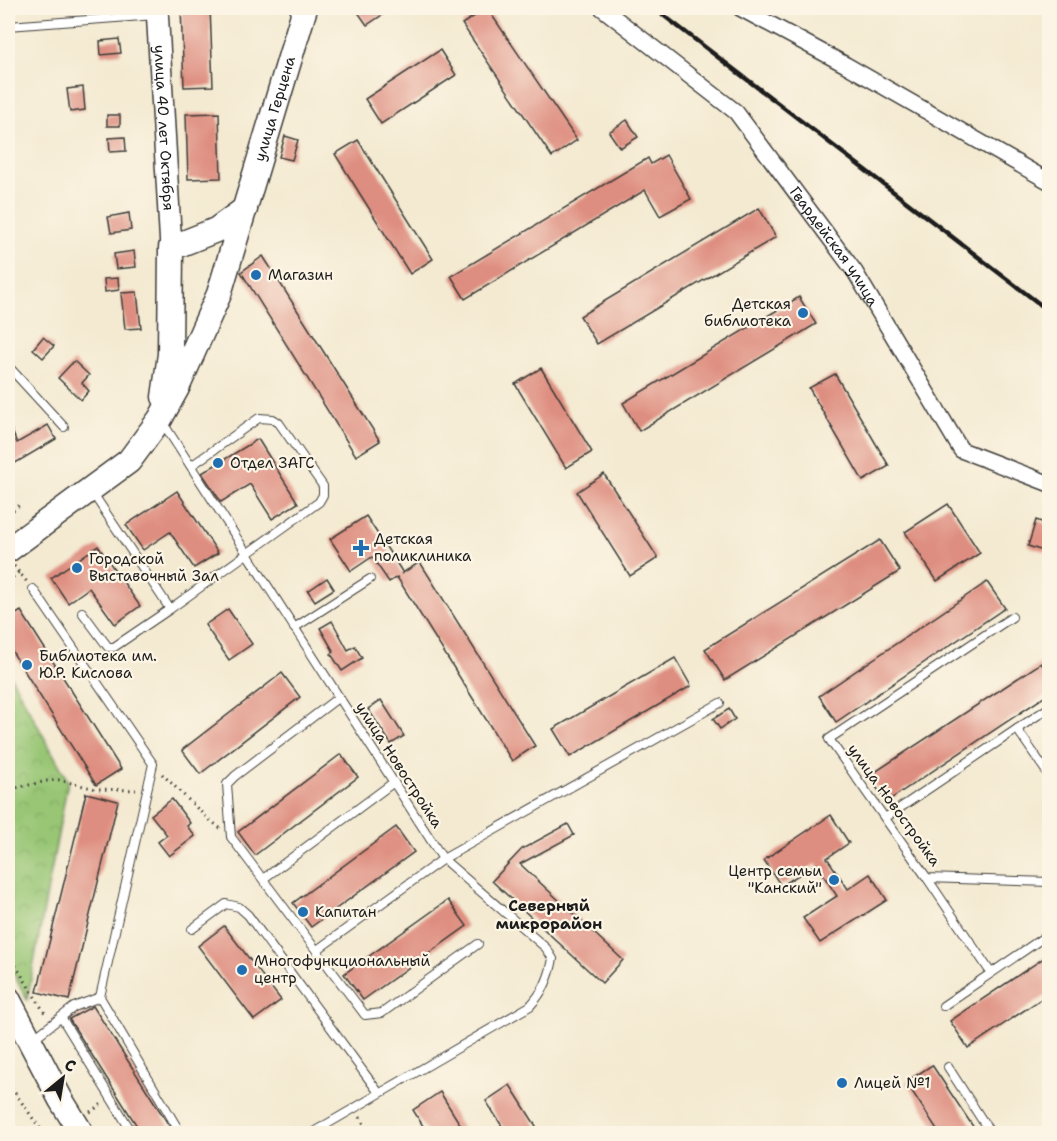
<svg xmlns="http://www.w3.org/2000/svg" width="1057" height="1141" viewBox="0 0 1057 1141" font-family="'Shantell Sans',sans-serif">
	<defs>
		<pattern id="park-crowns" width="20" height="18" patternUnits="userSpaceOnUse" patternTransform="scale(1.5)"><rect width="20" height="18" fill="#98c675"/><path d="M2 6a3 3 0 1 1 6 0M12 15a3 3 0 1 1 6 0" fill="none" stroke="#82aa65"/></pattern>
	</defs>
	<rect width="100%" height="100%" fill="#fcf5e5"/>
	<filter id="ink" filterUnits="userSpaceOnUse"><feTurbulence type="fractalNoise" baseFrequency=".0167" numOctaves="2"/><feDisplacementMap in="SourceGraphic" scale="12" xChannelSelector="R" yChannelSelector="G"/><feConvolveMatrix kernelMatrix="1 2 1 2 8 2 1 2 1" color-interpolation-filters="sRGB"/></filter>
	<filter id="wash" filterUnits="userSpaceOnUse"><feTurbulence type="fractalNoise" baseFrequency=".008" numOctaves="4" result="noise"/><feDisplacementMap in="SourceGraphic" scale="24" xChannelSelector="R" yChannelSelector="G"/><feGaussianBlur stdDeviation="1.35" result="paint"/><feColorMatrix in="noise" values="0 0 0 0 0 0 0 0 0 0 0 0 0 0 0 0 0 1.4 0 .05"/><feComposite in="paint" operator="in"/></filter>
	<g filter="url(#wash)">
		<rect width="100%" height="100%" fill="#f4ead2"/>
		<path fill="url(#park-crowns)" stroke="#5a7148" stroke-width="1.5" d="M8,671L68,781L27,1000L8,963Z"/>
		<g id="blocks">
			<g fill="#de8e80">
				<path d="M181,8H210L213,86L184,87Z"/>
				<path d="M355,8H376L382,15L367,25Z"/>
				<path d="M487,8L577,140L552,157L462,24Z"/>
				<path d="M119,39L121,53L101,55L100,41Z"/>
				<path d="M440,50L456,75L381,124L365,99Z"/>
				<path d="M83,87L85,110L70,112L67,89Z"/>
				<path d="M219,113L221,178L188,179L186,114Z"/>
				<rect x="107" y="115" width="13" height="11"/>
				<path d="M627,120L638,137L620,148L609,132Z"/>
				<path d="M285,136L298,140L292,160L279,157Z"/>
				<path d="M125,137L126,151L110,152L109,138Z"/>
				<path d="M358,140L433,259L410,274L335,154Z"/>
				<path d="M666,155L691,199L660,216L645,190L465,299L451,276L648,158L651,164Z"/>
				<path d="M759,208L776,237L597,344L580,316Z"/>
				<path d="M129,213L131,230L111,233L108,217Z"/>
				<path d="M134,251L136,267L116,269L114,254Z"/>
				<path d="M263,256L380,441L356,456L241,272Z"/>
				<path d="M118,278L119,290L105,292L104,279Z"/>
				<path d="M137,292L141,328L125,329L121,293Z"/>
				<path d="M799,297L816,324L639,431L623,403Z"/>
				<path d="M43,337L54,346L43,358L33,349Z"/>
				<path d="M74,361L89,375L82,383L89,391L81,400L58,378Z"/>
				<path d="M541,368L592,452L566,468L515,384Z"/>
				<path d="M835,374L889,466L863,481L809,388Z"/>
				<path d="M8,421L17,443L48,425L56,439L12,465L8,456Z"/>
				<path d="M258,439L298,503L272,519L250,484L221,502L202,473Z"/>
				<path d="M604,474L658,558L630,576L577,492Z"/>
				<path d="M177,491L218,553L194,568L170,532L143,550L126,525Z"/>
				<path d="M948,504L980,553L937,581L905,532Z"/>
				<path d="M366,516L403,573L401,574L420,562L535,746L512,761L397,577L389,582L372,557L351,571L330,539Z"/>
				<path d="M1036,520L1050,525V542L1046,552L1028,546Z"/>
				<path d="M880,540L900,571L725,680L705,649Z"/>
				<path d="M98,546L140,606L115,624L89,588L68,603L51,578Z"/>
				<path d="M327,578L334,589L315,601L308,591Z"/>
				<path d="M987,582L1005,608L836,722L819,696Z"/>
				<path d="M228,609L252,644L229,660L205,625Z"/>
				<path d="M21,611L121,769L96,785L8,645V619Z"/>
				<path d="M332,621L348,650L355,646L362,658L342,671L331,654L334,652L320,628Z"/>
				<path d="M675,658L691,686L570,757L553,729Z"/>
				<path d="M1041,663L1050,676V693L886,802L869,776Z"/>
				<path d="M282,673L300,697L200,774L182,750Z"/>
				<path d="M381,700L404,736L391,744L368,709Z"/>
				<path d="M729,709L735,719L720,729L713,719Z"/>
				<path d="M341,754L358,777L255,855L238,832Z"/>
				<path d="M86,793L118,801L69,1000L37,992Z"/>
				<path d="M172,799L190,823L187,826L195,836L169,856L158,842L167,835L151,815Z"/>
				<path d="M831,815L849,843L827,858L848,889L870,874L887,900L820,943L803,918L837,896L816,864L781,886L764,860Z"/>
				<path d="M568,824L574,835L520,864L623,960L602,983L492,881L522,849Z"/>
				<path d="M396,827L414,852L311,927L293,903Z"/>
				<path d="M448,900L467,926L363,1000L344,974Z"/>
				<path d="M224,926L281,1000L254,1020L198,946Z"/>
				<path d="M1050,954V993L968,1048L950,1021Z"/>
				<path d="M93,1006L165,1119L174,1134H142L85,1044L69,1019Z"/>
				<path d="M932,1065L978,1134H940L906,1082Z"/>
				<path d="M510,1085L541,1134H507L486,1101Z"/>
				<path d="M440,1092L466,1134H428L413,1110Z"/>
			</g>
		</g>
	</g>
	<g filter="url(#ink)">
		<use href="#blocks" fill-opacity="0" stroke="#3c3b37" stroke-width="1.5"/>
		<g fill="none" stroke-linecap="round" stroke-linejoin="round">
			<defs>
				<g id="service">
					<path d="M8,26L156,15"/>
					<path d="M8,366L64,427"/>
					<path d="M163,423L443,859L720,703"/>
					<path d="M92,492L170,609L319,502L323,495V486L279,423L273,419L259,418L191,466"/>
					<path d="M33,589L153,764L100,997L181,1134"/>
					<path d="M82,612L108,647H114L170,609"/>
					<path d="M1012,617L829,739L927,878L1050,882"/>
					<path d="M294,628L370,579"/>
					<path d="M339,697L235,776L227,784L231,837L365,1015L382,1013L478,944"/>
					<path d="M1050,707L1017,729L1050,777"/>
					<path d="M885,818L1017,729"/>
					<path d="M927,878L991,973"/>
					<path d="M263,879L394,782"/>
					<path d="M192,929L226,904L239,907L248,915L379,1093"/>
					<path d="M943,1006L1050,933"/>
					<path d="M61,1017L133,1134"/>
					<path d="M33,1039L74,1007L100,997"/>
					<path d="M948,1067L991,1134"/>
					<path d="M310,1134L530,1006C543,992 549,979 553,959L546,948L443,859L317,950"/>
				</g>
				<g id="minor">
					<path id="s1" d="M602,8L736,112L855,272L961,450L1050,484"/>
					<path d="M740,8L846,65L1050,182"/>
				</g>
				<g id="secondary">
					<path id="s2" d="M157,8L171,248"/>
				</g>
				<g id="primary">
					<path d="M164,397L170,354L171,248L216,230L245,209"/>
					<path id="s3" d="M8,550L129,461L160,419L177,388L219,294L305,8"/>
					<path d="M8,999L61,1100L82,1134"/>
				</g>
			</defs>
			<use href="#service" stroke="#3c3b37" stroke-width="10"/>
			<use href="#minor" stroke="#3c3b37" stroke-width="18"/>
			<use href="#secondary" stroke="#3c3b37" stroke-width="24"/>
			<use href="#primary" stroke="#3c3b37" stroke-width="27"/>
			<g stroke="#3c3b37" stroke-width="3" stroke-dasharray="1.5 4.5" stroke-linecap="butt">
				<path d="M8,514L21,504"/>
				<path d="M14,566L27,582"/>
				<path d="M8,581L19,572"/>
				<path d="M162,774L205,816L221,829"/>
				<path d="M8,785L12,793L8,801"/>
				<path d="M11,789L47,781L59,780L96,789L136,790"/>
				<path d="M8,949L11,958L46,1015"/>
				<path d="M8,1083L44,1134"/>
				<path d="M90,1112L102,1104"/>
				<path d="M360,1117L370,1134"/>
			</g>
			<use href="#service" stroke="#fff" stroke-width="8"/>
			<use href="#minor" stroke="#fff" stroke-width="15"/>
			<use href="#secondary" stroke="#fff" stroke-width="21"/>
			<use href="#primary" stroke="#fff" stroke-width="24"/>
			<path stroke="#1c1c1c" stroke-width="4.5" d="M654,8L1050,312"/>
		</g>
	</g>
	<g fill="#1f6fb2" stroke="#fcf5e5" stroke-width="2">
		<circle cx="256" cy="275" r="6"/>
		<circle cx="803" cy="313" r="6"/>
		<circle cx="218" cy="463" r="6"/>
		<path d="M358 539h6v6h6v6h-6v6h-6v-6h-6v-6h6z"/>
		<circle cx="77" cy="568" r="6"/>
		<circle cx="27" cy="665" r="6"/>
		<circle cx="834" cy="880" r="6"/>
		<circle cx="303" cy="912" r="6"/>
		<circle cx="242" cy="970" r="6"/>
		<circle cx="842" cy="1083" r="6"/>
	</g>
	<g text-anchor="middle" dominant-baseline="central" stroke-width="4.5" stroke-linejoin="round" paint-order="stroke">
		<g font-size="15" fill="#1c1c1c" stroke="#fcf5e5">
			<text stroke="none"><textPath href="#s3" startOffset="534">улица Герцена</textPath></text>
			<text stroke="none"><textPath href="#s2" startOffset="120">улица 40 лет Октября</textPath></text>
			<text stroke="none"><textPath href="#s1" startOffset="336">Гвардейская улица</textPath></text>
			<text transform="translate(399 765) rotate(57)">улица Новостройка</text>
			<text transform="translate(894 805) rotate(54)">улица Новостройка</text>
		</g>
		<g font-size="15" fill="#1c1c1c" stroke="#fcf5e5" text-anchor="start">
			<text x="268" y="275">Магазин</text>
			<text x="791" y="304" text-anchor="end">Детская<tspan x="791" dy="17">библиотека</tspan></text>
			<text x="230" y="463">Отдел ЗАГС</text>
			<text x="374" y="539">Детская<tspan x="374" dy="17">поликлиника</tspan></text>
			<text x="89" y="559">Городской<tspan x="89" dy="17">Выставочный Зал</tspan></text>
			<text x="39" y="656">Библиотека им.<tspan x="39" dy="17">Ю.Р. Кислова</tspan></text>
			<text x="822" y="871" text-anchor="end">Центр семьи<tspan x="822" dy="17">"Канский"</tspan></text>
			<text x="315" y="912">Капитан</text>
			<text x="254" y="961">Многофункциональный<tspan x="254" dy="17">центр</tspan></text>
			<text x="854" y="1083">Лицей №1</text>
		</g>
		<g font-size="16" font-weight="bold" fill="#1c1c1c" stroke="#fcf5e5">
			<text x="549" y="905">Северный<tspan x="549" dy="18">микрорайон</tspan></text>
		</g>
	</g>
	<rect width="1057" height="1141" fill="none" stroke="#fcf5e5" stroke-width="30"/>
	<g transform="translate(63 1078) rotate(30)" stroke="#fcf5e5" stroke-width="4.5" paint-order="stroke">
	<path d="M0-4.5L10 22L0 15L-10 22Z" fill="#1c1c1c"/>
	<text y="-9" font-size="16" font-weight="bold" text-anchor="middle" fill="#1c1c1c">С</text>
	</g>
</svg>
